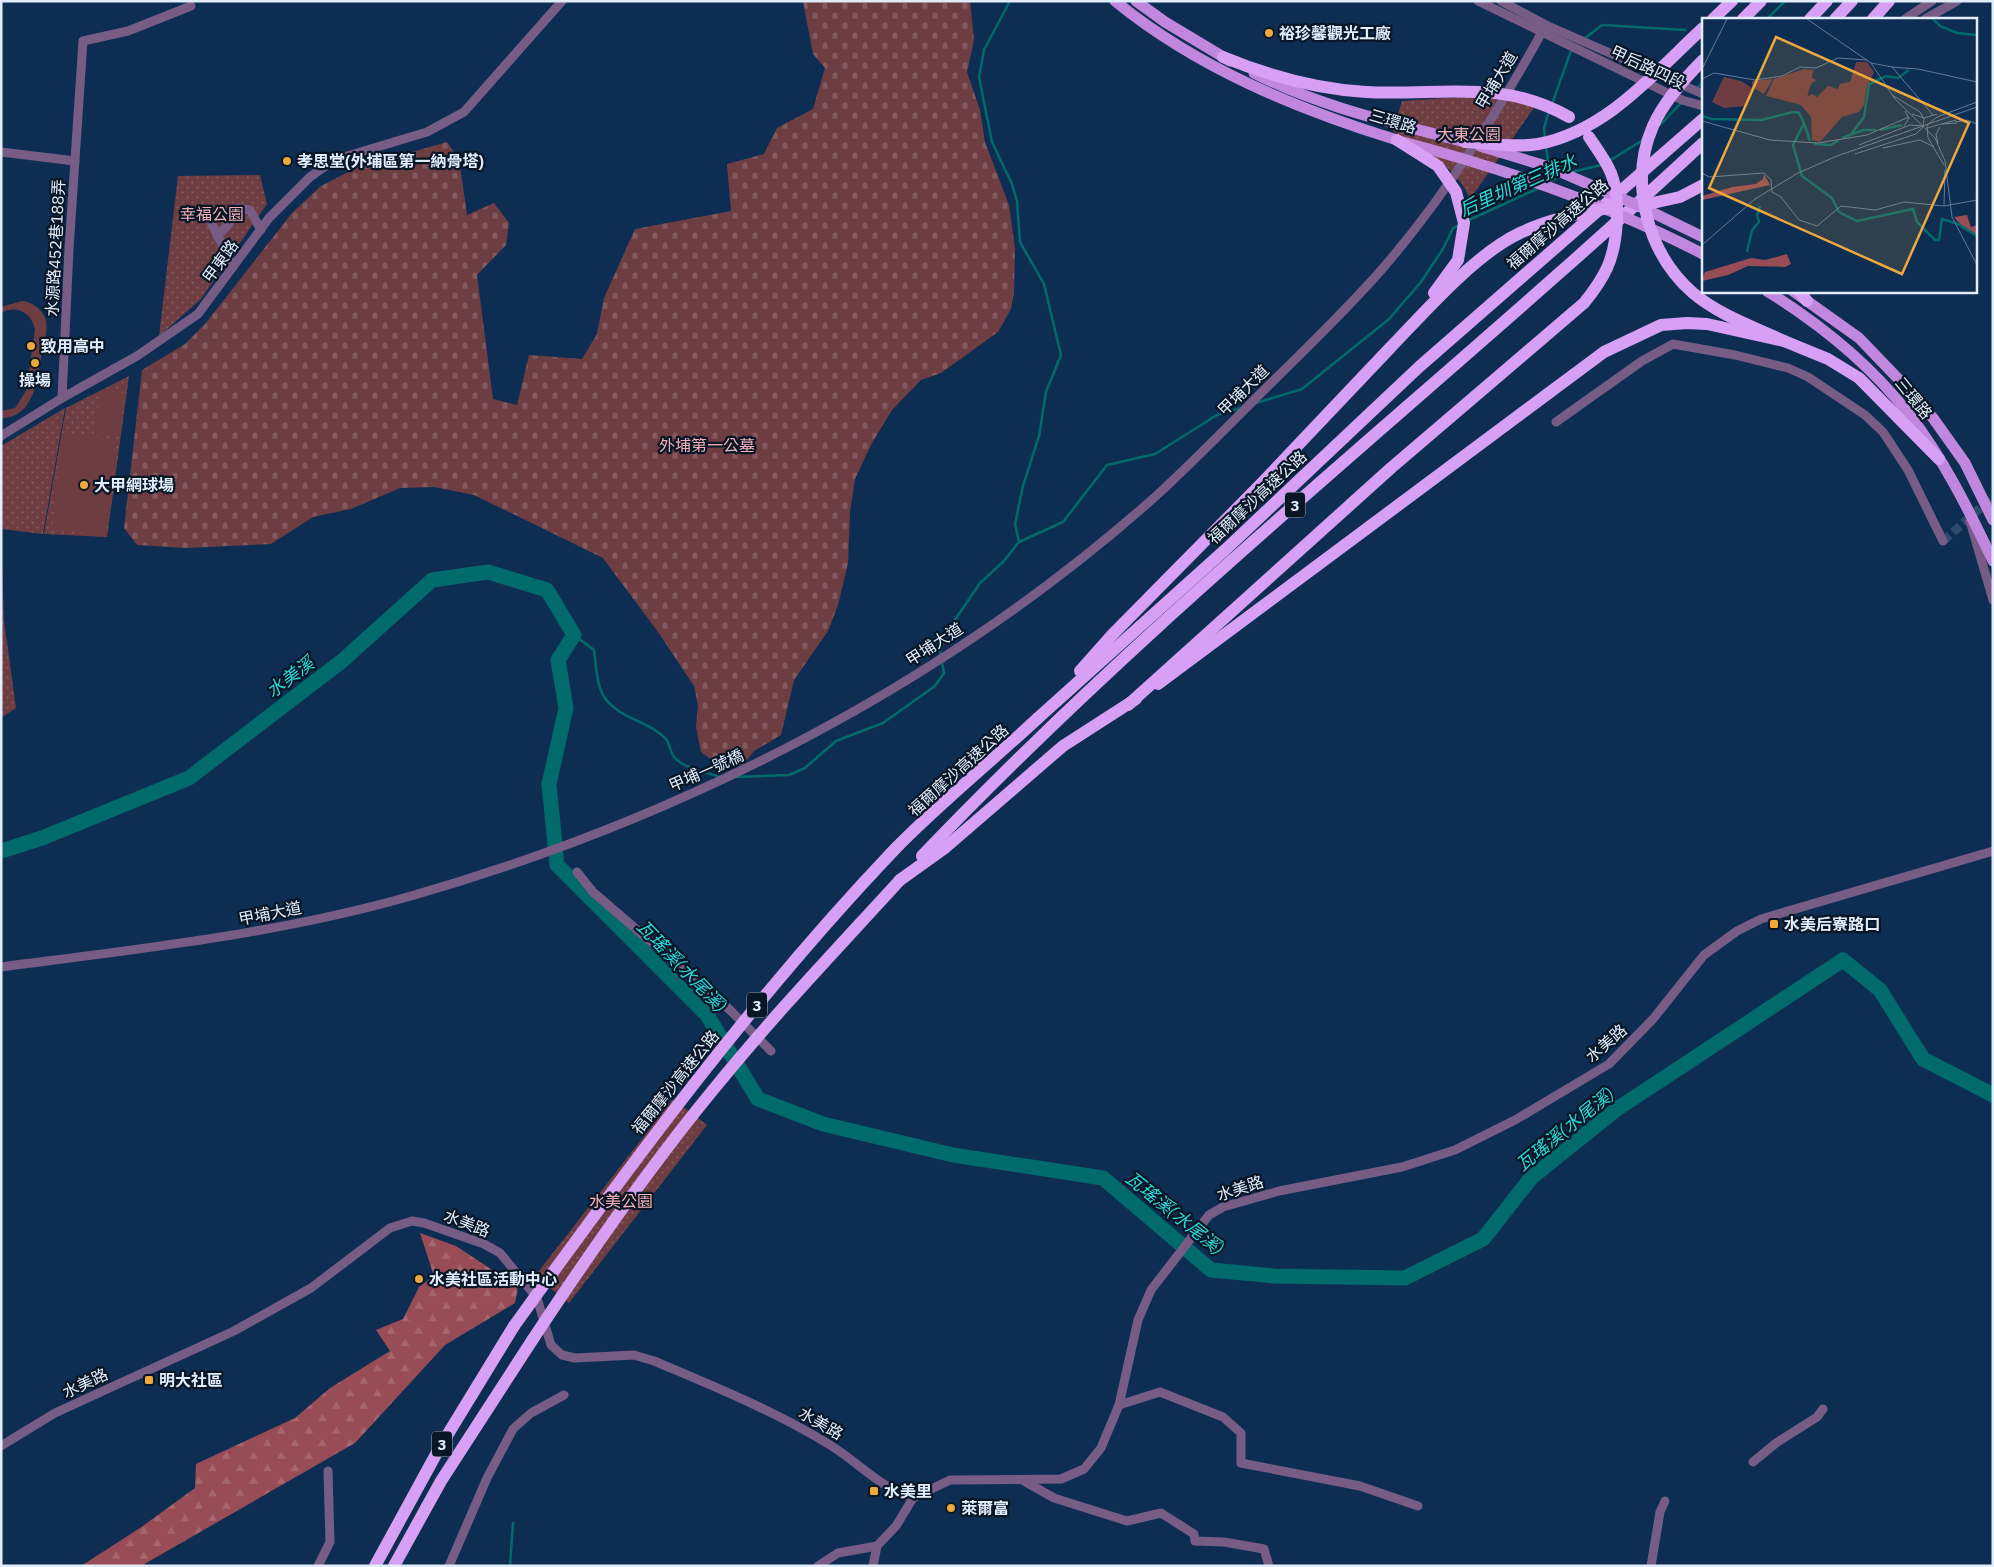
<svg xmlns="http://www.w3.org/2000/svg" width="1994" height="1567" viewBox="0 0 1994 1567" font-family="'IBM Plex Sans','Noto Sans TC',sans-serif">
	<defs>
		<pattern id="grass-dots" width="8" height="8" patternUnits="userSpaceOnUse" patternTransform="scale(1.25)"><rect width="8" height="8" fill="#6e3d42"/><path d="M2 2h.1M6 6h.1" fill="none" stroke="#82595e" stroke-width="1.8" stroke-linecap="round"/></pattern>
		<pattern id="forest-firs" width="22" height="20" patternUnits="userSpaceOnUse" patternTransform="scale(1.25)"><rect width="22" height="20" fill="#984c55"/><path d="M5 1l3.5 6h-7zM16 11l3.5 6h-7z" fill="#a6666e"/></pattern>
		<pattern id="cemetery-stones" width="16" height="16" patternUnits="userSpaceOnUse" patternTransform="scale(1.25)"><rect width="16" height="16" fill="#6e3d42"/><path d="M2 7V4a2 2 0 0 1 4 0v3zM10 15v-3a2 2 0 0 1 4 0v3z" fill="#82595e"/></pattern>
	</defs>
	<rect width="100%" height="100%" fill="#0d2e52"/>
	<g fill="url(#grass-dots)">
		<path d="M1477,96L1536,105L1470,199C1456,165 1423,150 1393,131L1402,101Z"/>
		<path d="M260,175L267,204L200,300L159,336L178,176Z"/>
		<path d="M129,376L107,537L44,534L66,408Z"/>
		<path d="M65,408L43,534L1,529V446Z"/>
		<path d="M1,535L4,621L16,708L1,718Z"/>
		<path d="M673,1099L707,1125L569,1303L535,1276Z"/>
	</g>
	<path fill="url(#forest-firs)" d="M420,1233L456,1246L518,1287L515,1303L445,1345L355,1443L141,1566H81L140,1528L195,1488L196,1464L295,1418L330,1388L390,1351L376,1330L403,1319L419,1287L434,1276Z"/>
	<path fill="url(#cemetery-stones)" d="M803,1H970L974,40L967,72L980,110L985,142L1009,205L1015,249L1014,292L1011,309L998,332L941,373L921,380L892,410L872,443L855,479L850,512L848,563L838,605L828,631L794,680L781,735L754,751L743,765L720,766L701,752L696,727L698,705L694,686L658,632L603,558L474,495L434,487L400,488L351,509L313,517L271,544L185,548L137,545L124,528L142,370L185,344L205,324L292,213L321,186L356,168L447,142L459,159L467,215L494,203L509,223L506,245L477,275L493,399L517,405L529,355L582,359L597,334L604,298L635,229L731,211L727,164L764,154L777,128L813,109L825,68L813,54Z"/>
	<g fill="#6e3d42">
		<path d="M22,301C32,302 41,308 45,318C49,329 44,342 42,353C37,378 35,418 1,418V411L15,408L26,391L35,330C32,313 17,304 1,313V307Z"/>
		<path d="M99,391L124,393L120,435L95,433Z"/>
		<path d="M62,434L116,439L106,535L52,530Z"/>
	</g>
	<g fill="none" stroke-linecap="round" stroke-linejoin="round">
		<g stroke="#006b6a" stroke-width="2.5">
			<path d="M1010,1L984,50L979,77L992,142L1012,184L1017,201L1020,242L1044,284L1061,355L1046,392L1039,436L1023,486L1015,524L1019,542"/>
			<path d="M1767,19L1785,1"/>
			<path d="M1584,39L1602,25L1685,30"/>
			<path d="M1697,88L1703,82"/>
			<path d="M1552,104L1572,48"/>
			<path d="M1660,125L1682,102"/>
			<path d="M1545,137L1544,128L1549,111"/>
			<path d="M1546,145L1548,162"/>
			<path d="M1609,161L1643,140"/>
			<path d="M1549,170L1551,182"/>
			<path d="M1571,172L1602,165"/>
			<path d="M1548,183L1561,176"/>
			<path d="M1467,221L1539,188"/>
			<path d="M1256,403L1302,389L1389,319L1421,282L1443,249L1453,228L1460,225"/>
			<path d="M574,635L594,650C596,664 596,682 603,695C617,719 648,720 666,739C670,744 670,752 674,757C683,768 706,772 720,777"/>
			<path d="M735,777L789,775L805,768L836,741L883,723L935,686L944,673L940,652L946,633L980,583L1003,562L1019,542L1063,522L1107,465L1155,454L1217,415L1241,408"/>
			<path d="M510,1566L513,1523"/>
		</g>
		<path stroke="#006b6a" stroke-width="15" d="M1,851L42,838L189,778L342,661L432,580L488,572L547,590L574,635L558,660L566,708L549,784L557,865L707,1015L758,1099L823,1124L953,1155L1103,1178L1211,1270L1274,1276L1405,1278L1483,1239L1531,1178L1617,1109L1843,960L1880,990L1923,1059L1993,1095"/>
		<path stroke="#2d4b6b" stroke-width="9" stroke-dasharray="9 4.5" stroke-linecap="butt" d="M1943,541L1993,497"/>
		<g stroke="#775c86" stroke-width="9">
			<path d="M1478,1L1682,100L1703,106"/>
			<path d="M1501,1L1546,25L1703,94"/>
			<path d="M1905,19L1932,1"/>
			<path d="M1925,19L1957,1"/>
			<path d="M1,152L75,161"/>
			<path d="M211,222L233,267"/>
			<path d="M217,236L229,224L228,216L237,208L250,210L261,230"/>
			<path d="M62,398L69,249L83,41L128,31L191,6"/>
			<path d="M1556,422L1642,361L1673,344L1735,355L1788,368L1808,377L1865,415L1883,432L1908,470L1943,541"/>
			<path d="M1,436L62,398L137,356L198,314L269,218L310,177L334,160L427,132L464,112L562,1"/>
			<path d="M1970,521L1993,600"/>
			<path d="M577,872L593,892L730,1010L771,1051"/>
			<path d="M1,967C139,949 278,934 411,896C683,818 944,685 1156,496C1191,464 1224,430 1257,397C1300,354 1344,313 1383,268C1447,194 1499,110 1546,25"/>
			<path d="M1119,1405L1160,1392L1223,1417L1241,1433V1463L1360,1486L1418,1506"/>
			<path d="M1,1446L55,1413L234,1331L311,1288L390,1228L412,1221L424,1223L484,1244L500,1253L537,1298L551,1345L562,1355L575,1358L634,1355L654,1361C713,1386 775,1411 830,1445C858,1462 880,1488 913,1498L950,1480L1061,1479L1084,1469L1101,1448L1119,1405L1138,1320L1151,1290L1209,1215L1223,1207L1279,1191L1402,1167L1455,1150L1515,1120L1609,1064L1653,1019L1704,955L1737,931L1761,919L1993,851"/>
			<path d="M1753,1462L1776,1443L1817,1417L1823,1409"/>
			<path d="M1024,1481L1054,1498L1127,1521L1161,1513L1194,1534L1195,1541L1224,1542L1264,1549L1269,1566"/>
			<path d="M318,1566L330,1542L328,1471"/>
			<path d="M449,1566L487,1478L513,1429L531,1413L564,1395"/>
			<path d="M818,1566L838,1553L877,1546"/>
			<path d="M873,1566L877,1546L896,1526L913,1498"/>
			<path d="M1651,1566L1660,1512L1665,1501"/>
		</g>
		<g stroke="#c187df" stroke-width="11">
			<path d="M1115,1C1197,68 1297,109 1397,140"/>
			<path d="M1136,1L1165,22L1230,61"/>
			<path d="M1254,73C1320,107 1394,123 1465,142"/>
			<path d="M1639,206L1703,237"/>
			<path d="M1767,291C1820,324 1869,363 1908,413C1943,458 1969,510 1993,561"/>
			<path d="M1793,291L1859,338L1907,388L1933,418L1965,463L1993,520"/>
		</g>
		<g stroke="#d7a0f4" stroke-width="12">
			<path d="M1713,19L1732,1"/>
			<path d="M1743,19L1761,1"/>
			<path d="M1810,19L1827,1"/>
			<path d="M1835,19L1852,1"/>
			<path d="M1873,19L1889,1"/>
			<path d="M1639,206L1680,197L1703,185"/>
			<path d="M1799,291L1807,301"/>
			<path d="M1080,671L1112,635L1261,484L1390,348"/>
			<path d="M1158,684L1604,352L1661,325L1687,323L1707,324L1784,341L1828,359L1859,378L1939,459"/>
			<path d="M1038,718L1225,550L1419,367L1703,119"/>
			<path d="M922,856C1165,601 1445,383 1703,143"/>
			<path d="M900,880L946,847L1063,746L1136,699"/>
			<path d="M375,1566L440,1447L514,1326"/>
			<path d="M394,1566L441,1481L533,1339"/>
		</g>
		<g stroke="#c187df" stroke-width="11">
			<path d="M1403,142C1506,169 1608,205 1703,254"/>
			<path d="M1480,146L1549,167L1639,206"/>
		</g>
		<g stroke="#d7a0f4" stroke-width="12">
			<path d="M1223,57C1269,76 1315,89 1366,92C1439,96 1502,78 1569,117"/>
			<path d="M1703,60C1684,79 1664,101 1653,126C1628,183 1648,254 1693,293C1719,315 1754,327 1784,341"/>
			<path d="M1397,140L1438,166L1456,192L1464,223L1458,260L1434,293"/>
			<path d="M1465,142C1488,143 1515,148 1538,144C1607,131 1654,73 1703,28"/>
			<path d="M1390,348C1425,312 1475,254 1520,233C1547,220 1578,213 1609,208"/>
			<path d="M1128,705L1391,468L1584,303C1593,292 1601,281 1607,268C1618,244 1621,198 1611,173C1606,161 1597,149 1589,137"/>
			<path d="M514,1326C633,1161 754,997 895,849C939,804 992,761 1038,718"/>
			<path d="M533,1339C589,1254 648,1169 713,1090C772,1017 837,949 900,880"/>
		</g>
	</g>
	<g fill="#eea83c" stroke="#081626" stroke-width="2">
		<circle cx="1269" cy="33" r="5"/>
		<circle cx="287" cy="161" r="5"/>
		<circle cx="31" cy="346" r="5"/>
		<circle cx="35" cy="363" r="5"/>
		<circle cx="84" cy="485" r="5"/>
		<rect x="1769" y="919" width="10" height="10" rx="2.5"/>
		<circle cx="419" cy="1279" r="5"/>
		<rect x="144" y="1375" width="10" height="10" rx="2.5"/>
		<rect x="869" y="1486" width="10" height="10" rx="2.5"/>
		<circle cx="951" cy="1508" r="5"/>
	</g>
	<g text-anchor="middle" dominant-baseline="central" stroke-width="4.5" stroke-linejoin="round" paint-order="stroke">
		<g fill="#081626" stroke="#a1acbb" stroke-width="1">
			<rect x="1285" y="492.5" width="20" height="25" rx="4"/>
			<rect x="747" y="992.5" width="20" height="25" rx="4"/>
			<rect x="432" y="1431.5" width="20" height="25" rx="4"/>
		</g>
		<g font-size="15" font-weight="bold" fill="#e2edfb">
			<text x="1295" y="505">3</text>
			<text x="757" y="1005">3</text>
			<text x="442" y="1444">3</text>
		</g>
		<g font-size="16" font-weight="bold" fill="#e2edfb" stroke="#081626" text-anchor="start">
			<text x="1279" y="33">裕珍馨觀光工廠</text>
			<text x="297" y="161">孝思堂(外埔區第一納骨塔)</text>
			<text x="41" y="346">致用高中</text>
			<text x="35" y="380" text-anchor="middle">操場</text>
			<text x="94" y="485">大甲網球場</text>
			<text x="1784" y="924">水美后寮路口</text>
			<text x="429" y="1279">水美社區活動中心</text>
			<text x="159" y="1380">明大社區</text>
			<text x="884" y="1491">水美里</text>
			<text x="961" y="1508">萊爾富</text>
		</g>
		<g font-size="16" fill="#e2edfb" stroke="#081626">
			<text transform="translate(1648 67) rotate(25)">甲后路四段</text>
			<text transform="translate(1496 80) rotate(-59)">甲埔大道</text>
			<text transform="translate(1393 121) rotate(17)">三環路</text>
			<text transform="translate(1557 224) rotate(-41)">福爾摩沙高速公路</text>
			<text transform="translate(55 248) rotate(-87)">水源路452巷188弄</text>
			<text transform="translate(220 261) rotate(-54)">甲東路</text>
			<text transform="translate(1243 390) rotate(-45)">甲埔大道</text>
			<text transform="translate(1914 398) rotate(51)">三環路</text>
			<text transform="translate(1257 497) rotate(-43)">福爾摩沙高速公路</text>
			<text transform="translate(934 644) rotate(-33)">甲埔大道</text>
			<text transform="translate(706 770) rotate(-24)">甲埔一號橋</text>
			<text transform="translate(958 770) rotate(-42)">福爾摩沙高速公路</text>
			<text transform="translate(270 913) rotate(-11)">甲埔大道</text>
			<text transform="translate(1606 1043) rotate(-41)">水美路</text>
			<text transform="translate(675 1082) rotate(-51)">福爾摩沙高速公路</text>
			<text transform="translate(1240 1188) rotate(-18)">水美路</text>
			<text transform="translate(467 1223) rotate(21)">水美路</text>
			<text transform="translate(85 1383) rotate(-25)">水美路</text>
			<text transform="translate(821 1423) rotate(30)">水美路</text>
		</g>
		<g font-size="16" fill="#f4b0b6" stroke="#081626">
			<text x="1469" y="134">大東公園</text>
			<text x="212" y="214">幸福公園</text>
			<text x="707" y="445">外埔第一公墓</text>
			<text x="621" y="1201">水美公園</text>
		</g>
		<g font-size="18" font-style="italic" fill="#2bdcda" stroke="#081626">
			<text transform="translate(1518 185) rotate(-24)">后里圳第三排水</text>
			<text transform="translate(290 677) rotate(-37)">水美溪</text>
			<text transform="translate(682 966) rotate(46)">瓦瑤溪(水尾溪)</text>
			<text transform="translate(1565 1129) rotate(-39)">瓦瑤溪(水尾溪)</text>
			<text transform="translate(1175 1213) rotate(39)">瓦瑤溪(水尾溪)</text>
		</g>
	</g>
	<g transform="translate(1702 18)">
		<rect width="275" height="275" fill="#0d2e52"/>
		<path d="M22,59L39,63L50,70V63L71,61L62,76L52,70L45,88L22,90L10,84Z" fill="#6e3d42"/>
		<path d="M62,156L68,167L0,182V178L30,169L54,166L61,161ZM265,197L269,209L275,207V218L263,212L252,199ZM85,236L89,246L83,249L46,248L26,257L0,263L3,254L49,240L63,242Z" fill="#984c55"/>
		<path d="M154,44H165L172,54L165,68L162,87L157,94L140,99L118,124L110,122L109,99L99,87L64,78L72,61L102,51L111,52L110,60L114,62L109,66L105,79L110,76L115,79L126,68L136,71L138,66L148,64Z" fill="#6e3d42"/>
		<path fill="none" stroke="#006b6a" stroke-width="2.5" d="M231,1L238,8L255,15L275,17M0,98L10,101L59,102L91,94L97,95L102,105L91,127L100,158L130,180L137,194L155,203L211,191L215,204L233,222H237L240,201L256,206L275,218M102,105L108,123M178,112L200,107M150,115L162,99L167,66L184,58L196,60L207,52M140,120L161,112H174M112,126L129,127L137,122M45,234L50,212L57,204L55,197L58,188"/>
		<path fill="none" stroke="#627a96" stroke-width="1" d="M105,1L169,45L193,81L233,120L243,143L250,199L275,247M169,45L190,49L231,97M190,49L216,51L275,64M0,51L25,1M0,61L12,55L53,62L80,58L98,49L114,50L136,40L165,42M210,96L222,100L235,96M0,103L68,122L116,125L165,117L207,99M253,104L265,102L275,106M240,106L255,105M202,108L207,100L203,93M225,110L254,102M236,126L234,116L238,109M157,127L208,107L221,108M181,130L218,122L232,129M153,136L214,116L221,109L222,101L218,94L190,77M242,147L226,120L225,107L235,99L275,84M0,155L7,159L62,155L69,162L70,174L79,179L97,202L115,208L139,188L173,192L202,184L242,188L275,182M242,188L243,152M0,227L53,181L96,155L135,138L275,89"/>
		<path fill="#eea83c" fill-opacity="0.15" stroke="#eea83c" stroke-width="2.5" d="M74,19L267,105L200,256L7,170Z"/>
		<rect width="275" height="275" fill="none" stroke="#e2edfb" stroke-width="2.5"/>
	</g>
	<rect width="1994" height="1567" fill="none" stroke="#e2edfb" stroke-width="5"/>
</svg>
